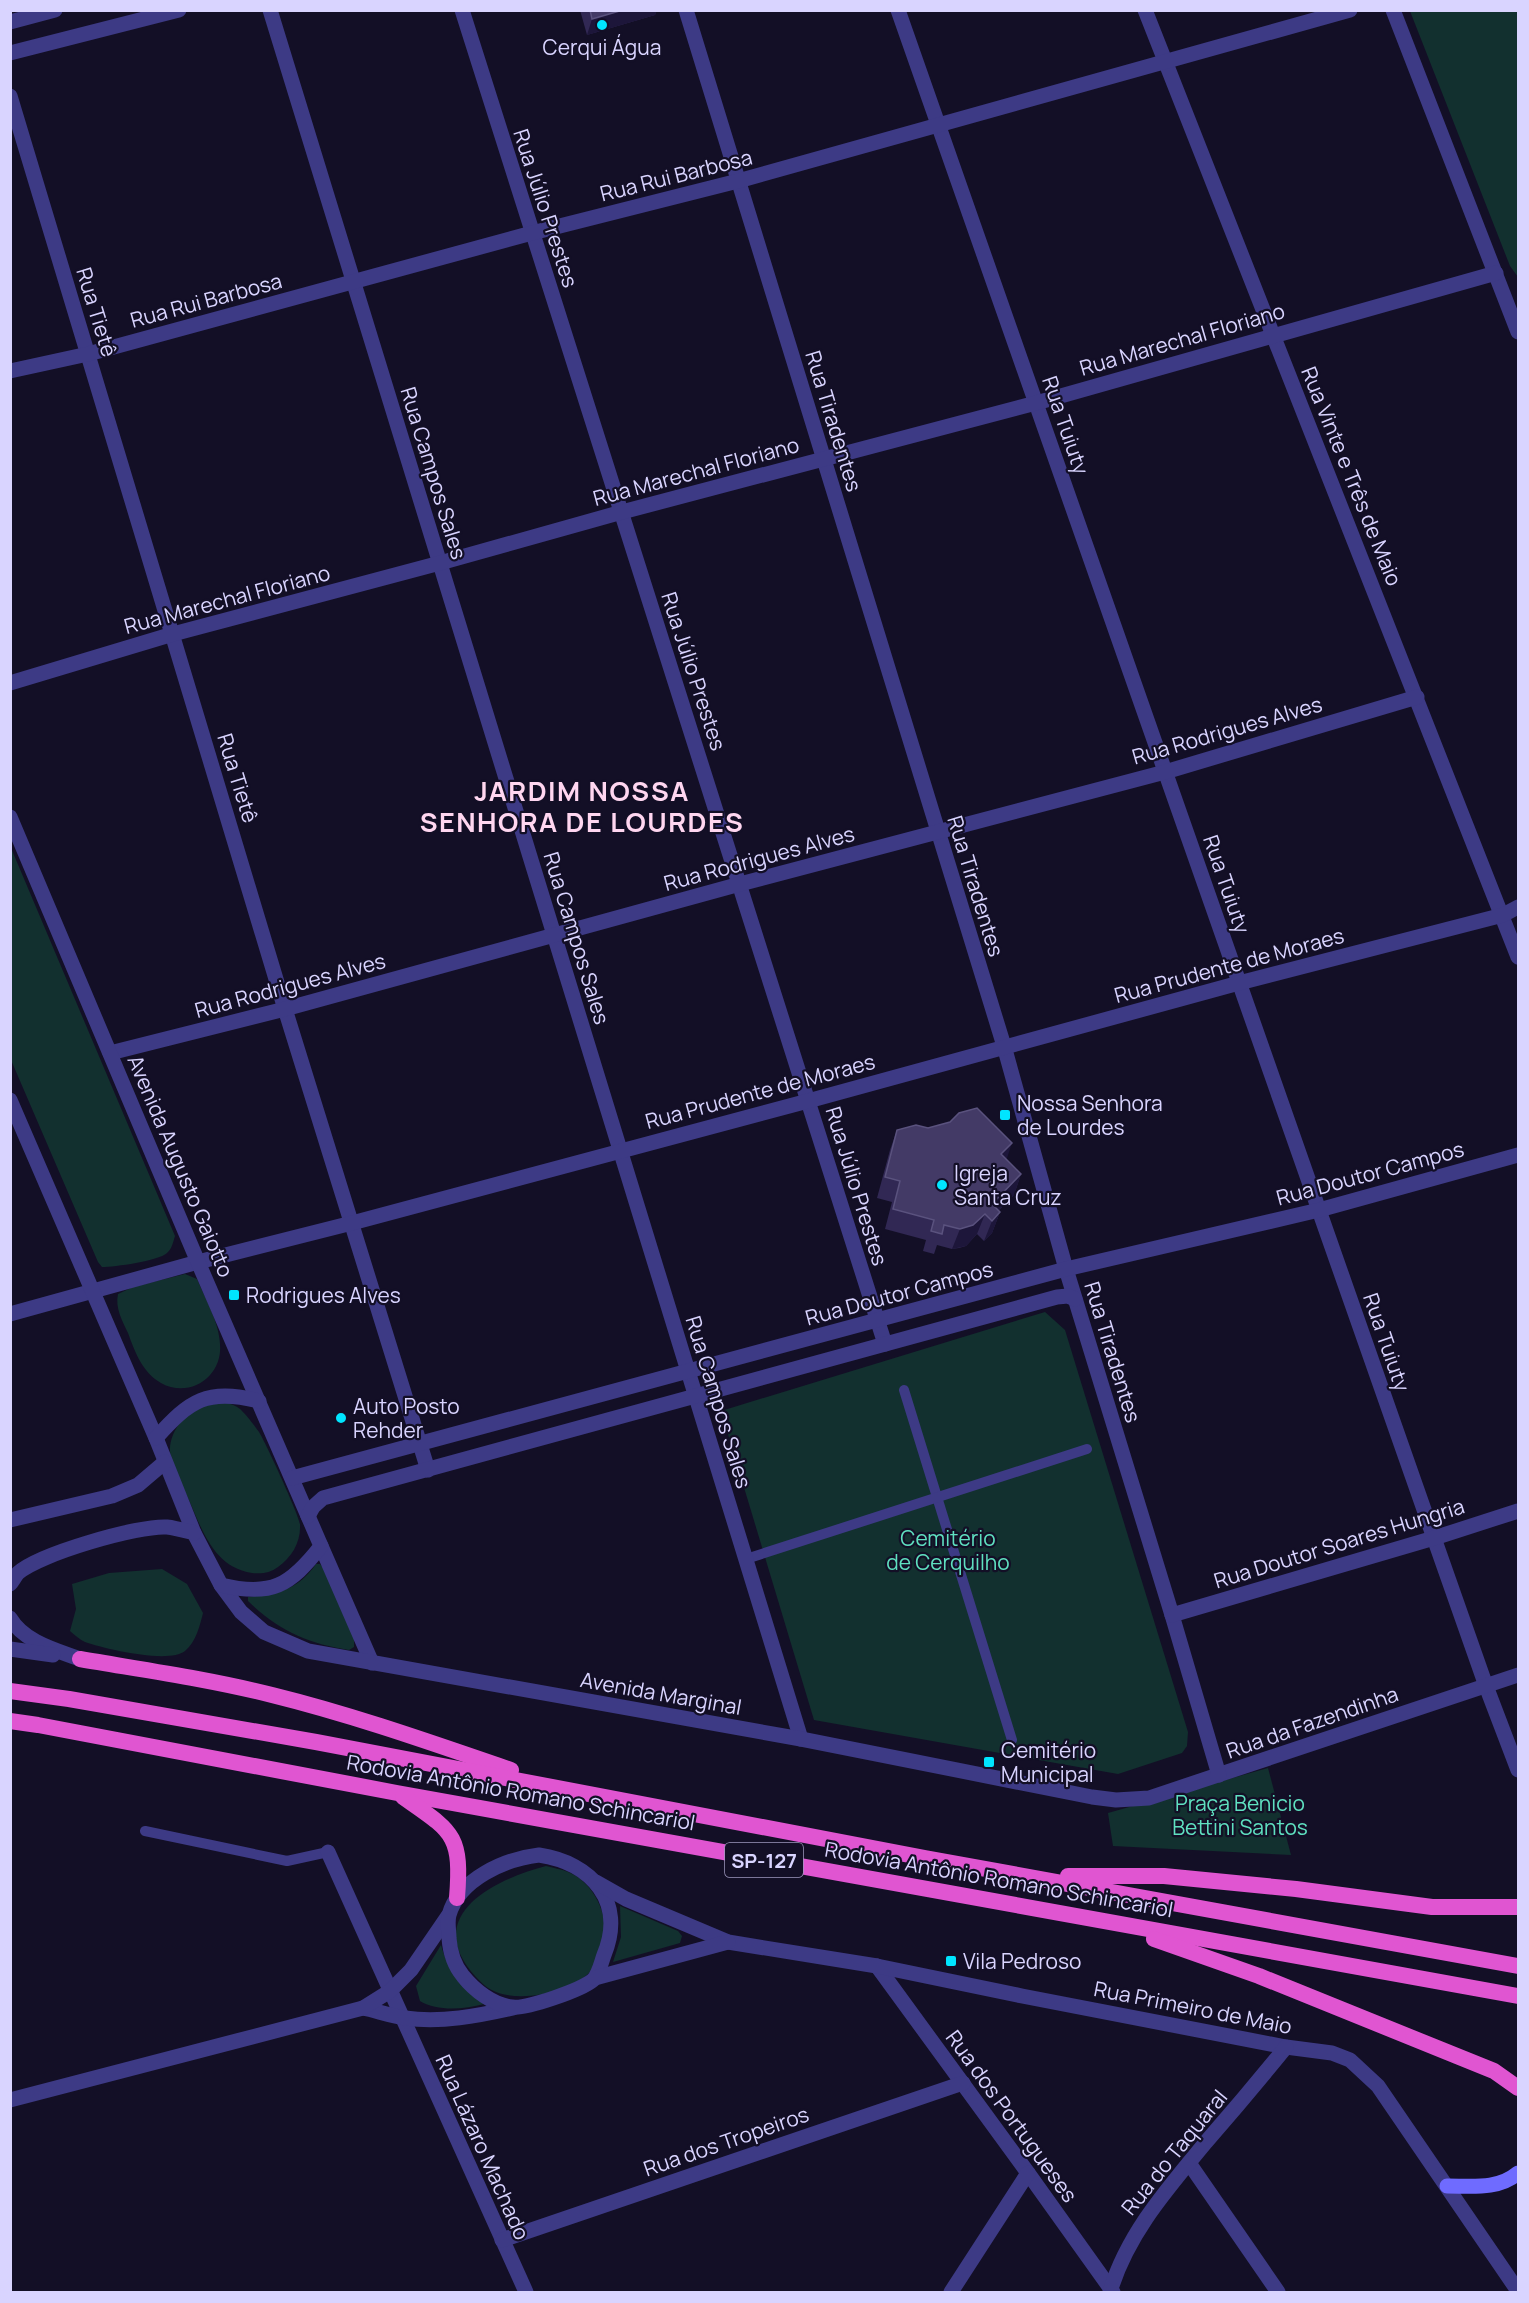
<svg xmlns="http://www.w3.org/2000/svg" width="1529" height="2303" viewBox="0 0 1529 2303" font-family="Manrope,sans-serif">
	<rect width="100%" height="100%" fill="#130f26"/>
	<g fill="#12302f">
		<path d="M1410,11H1518V277L1510,266Z"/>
		<path d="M11,848L175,1236C173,1242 172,1249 167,1253C158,1261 115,1267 102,1267L98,1262L11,1060Z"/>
		<path d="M185,1274L197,1279C205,1298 219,1322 220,1344C223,1377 189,1399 161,1383C142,1372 135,1352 128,1333C122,1320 115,1308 118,1294L133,1287Z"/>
		<path d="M1045,1312L1065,1330L1188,1732L1187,1746L1182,1753L1118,1774L814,1720L721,1411Z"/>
		<path d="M226,1402C232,1405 238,1406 242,1411C248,1417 254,1425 259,1432C266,1443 299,1515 300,1524C301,1542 292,1557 278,1567C270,1573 262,1574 252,1573C213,1567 202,1529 188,1498C181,1483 170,1466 170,1451C169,1432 186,1411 204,1406C211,1404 219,1403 226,1402Z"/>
		<path d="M316,1564H320L323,1568L354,1638V1647L349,1650C309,1644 277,1630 248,1601V1597C278,1593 297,1591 316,1564Z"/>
		<path d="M162,1569L187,1584L203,1613C200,1625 196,1642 185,1651C169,1664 105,1649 85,1642C80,1640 75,1635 70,1631L76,1609L72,1584L109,1573Z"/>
		<path d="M1268,1768L1291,1855L1113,1846L1108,1813Z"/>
		<path d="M546,1866C553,1868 561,1869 568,1872C589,1880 603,1904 605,1926C605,1931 603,1938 602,1943C600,1952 595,1967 589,1973C567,1994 507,2007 483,1984C417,1922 485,1882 546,1866Z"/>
		<path d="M620,1906L678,1931L682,1936L680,1943L613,1962L621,1937Z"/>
		<path d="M441,1945C448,1971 462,1988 484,2004C465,2009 438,2012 420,2001L416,1986Z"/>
	</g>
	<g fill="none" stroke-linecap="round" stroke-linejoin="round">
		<g stroke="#3d3a85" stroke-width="10">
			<path d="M904,1390L1012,1740"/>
			<path d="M746,1559L1087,1449"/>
			<path d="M145,1831L287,1861L328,1852"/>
		</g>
		<g stroke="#3d3a85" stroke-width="15">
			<path d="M270,10L801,1739"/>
			<path d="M462,10L885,1344"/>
			<path d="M686,10L1004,1046L1066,1269"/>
			<path d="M898,10L1434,1538L1486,1686L1518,1770"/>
			<path d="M1145,10L1518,957"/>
			<path d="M1393,10L1518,332"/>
			<path d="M10,96L285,1009L428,1470"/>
			<path d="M10,371L88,354L532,233L738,181L1350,10"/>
			<path d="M10,683L173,634L440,563L622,512L1036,403L1496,273"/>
			<path d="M110,1053L285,1009L740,884L1165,772L1417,697"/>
			<path d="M10,1314L198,1262L352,1223L808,1101L1239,983L1503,915L1518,907"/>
			<path d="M321,1546L372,1663"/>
			<path d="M221,1585L241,1612L264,1632L308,1651L801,1739L1092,1797L1116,1800L1149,1798L1518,1675"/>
			<path d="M1172,1615L1219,1775"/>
			<path d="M328,1852L526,2292"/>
			<path d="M877,1966L1028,2173L1113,2292"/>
			<path d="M363,2008C377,2011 391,2016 405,2018C441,2023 478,2016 513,2008"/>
			<path d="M10,2100L363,2008L390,1991L411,1970L448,1916"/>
			<path d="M1189,2163L1278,2292"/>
			<path d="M502,2240L963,2083"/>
			<path d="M951,2292L1028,2173"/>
		</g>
		<g stroke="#3d3a85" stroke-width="15">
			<path d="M10,22L55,10"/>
			<path d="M10,53L179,10"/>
			<path d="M10,817L198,1262L321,1546C290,1586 271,1597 221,1585L194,1533L156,1438L10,1100"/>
			<path d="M1066,1269L1172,1615L1434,1538L1518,1511"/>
			<path d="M156,1438C190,1400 207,1388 259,1401"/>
			<path d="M292,1478L1066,1269L1319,1210L1518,1155"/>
			<path d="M308,1516L313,1507L323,1498L1057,1297L1068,1296L1075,1299"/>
			<path d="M10,1520L112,1496L138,1485L165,1462"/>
			<path d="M10,1584C13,1581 15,1576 18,1573C39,1554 139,1525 167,1527C176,1528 186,1531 194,1533"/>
			<path d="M10,1618C24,1642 56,1650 80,1659"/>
			<path d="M10,1649L53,1655"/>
			<path d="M539,1855C592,1863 626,1902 604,1955C601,1963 599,1974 593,1980C581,1990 527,2009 512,2007C493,2005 474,1990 463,1976C453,1964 450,1952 449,1938C449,1931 447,1922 449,1915C459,1879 505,1859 539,1855Z"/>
			<path d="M596,1882L626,1899L728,1942L877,1966L1022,1996L1286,2047L1332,2053L1350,2060L1378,2086L1518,2291"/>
			<path d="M595,1978L728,1942"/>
			<path d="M1110,2292C1127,2234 1168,2188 1206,2142C1233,2111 1260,2079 1286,2047"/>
		</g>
		<path stroke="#6f6bff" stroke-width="15" d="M1447,2186C1472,2186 1498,2190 1518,2173"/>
		<g stroke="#e055d1" stroke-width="16">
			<path d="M80,1659C144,1670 209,1679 272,1695C353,1715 432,1743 511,1770"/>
			<path d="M10,1691L69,1699L316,1742L925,1858L1518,1966"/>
			<path d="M10,1721L38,1725L397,1793L1518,1996"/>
			<path d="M403,1797C453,1832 462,1834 457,1898"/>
			<path d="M1068,1876H1164L1296,1889L1432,1907H1518"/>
			<path d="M1154,1939L1259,1976L1494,2071L1518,2088"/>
		</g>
	</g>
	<g fill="#312854">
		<path d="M580,10H657L655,15L587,35Z"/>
		<path d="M897,1130L1006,1159L1021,1174L1014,1195L998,1211L1000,1212L992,1233L984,1241L977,1234L966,1246L959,1248L952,1249L937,1245L934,1254L923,1251L926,1240L885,1229L892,1202L877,1198L890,1150Z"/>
	</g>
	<g fill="#1d163a">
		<path d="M623,10H657L655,15L587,35L592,19Z"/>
		<path d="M1012,1143L1005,1164L1001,1154Z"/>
		<path d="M1021,1174L1014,1195L990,1219L992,1204Z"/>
		<path d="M1000,1212L992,1233L984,1241L992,1221Z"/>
		<path d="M985,1214L977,1234L966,1246L952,1249L960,1229Z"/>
	</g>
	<g fill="#433a66" stroke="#5a527e" stroke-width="1.5">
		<path d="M590,10H623L592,19Z"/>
		<path d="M977,1108L1012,1143L1001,1154L1021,1174L992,1204L1000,1212L992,1221L985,1214L973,1225L960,1229L944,1225L942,1234L931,1231L934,1220L893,1209L900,1181L885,1177L897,1130L916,1125L928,1128L950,1122L959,1113Z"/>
	</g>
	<g fill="#00e5ff" stroke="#130f26" stroke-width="2">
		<circle cx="602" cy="25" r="6"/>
		<rect x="999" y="1109" width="12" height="12" rx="3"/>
		<circle cx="942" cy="1185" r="6"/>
		<rect x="228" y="1289" width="12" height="12" rx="3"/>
		<circle cx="341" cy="1418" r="6"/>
		<rect x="983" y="1756" width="12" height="12" rx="3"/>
		<rect x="945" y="1955" width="12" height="12" rx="3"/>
	</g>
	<g text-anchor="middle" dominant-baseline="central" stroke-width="4.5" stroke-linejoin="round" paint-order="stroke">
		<rect fill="#130f26" stroke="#9e99be" stroke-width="1.5" x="725" y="1843" width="78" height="34" rx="4.5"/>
		<g font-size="20" font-weight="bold" fill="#d9d4ff">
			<text x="764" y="1860">SP-127</text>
		</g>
		<g font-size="21" fill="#d9d4ff" stroke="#130f26" text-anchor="start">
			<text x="602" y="47" text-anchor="middle">Cerqui Água</text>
			<text x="1017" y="1103">Nossa Senhora<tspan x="1017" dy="24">de Lourdes</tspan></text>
			<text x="954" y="1173">Igreja<tspan x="954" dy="24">Santa Cruz</tspan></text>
			<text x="246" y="1295">Rodrigues Alves</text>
			<text x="353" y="1406">Auto Posto<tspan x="353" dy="24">Rehder</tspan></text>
			<text x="1001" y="1750">Cemitério<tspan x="1001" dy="24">Municipal</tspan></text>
			<text x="963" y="1961">Vila Pedroso</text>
		</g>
		<g font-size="21" fill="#d9d4ff" stroke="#130f26">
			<text transform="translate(676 175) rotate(-14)">Rua Rui Barbosa</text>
			<text transform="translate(546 208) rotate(72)">Rua Júlio Prestes</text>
			<text transform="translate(206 300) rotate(-15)">Rua Rui Barbosa</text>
			<text transform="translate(97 312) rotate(73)">Rua Tietê</text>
			<text transform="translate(1182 339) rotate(-16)">Rua Marechal Floriano</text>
			<text transform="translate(834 421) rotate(73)">Rua Tiradentes</text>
			<text transform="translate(1066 425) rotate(71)">Rua Tuiuty</text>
			<text transform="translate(696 471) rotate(-15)">Rua Marechal Floriano</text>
			<text transform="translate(434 473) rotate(73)">Rua Campos Sales</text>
			<text transform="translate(1352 476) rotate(68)">Rua Vinte e Três de Maio</text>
			<text transform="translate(227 599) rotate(-15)">Rua Marechal Floriano</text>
			<text transform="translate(694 671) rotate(72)">Rua Júlio Prestes</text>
			<text transform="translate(1227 730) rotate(-16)">Rua Rodrigues Alves</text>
			<text transform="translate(238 778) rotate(73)">Rua Tietê</text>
			<text transform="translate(759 858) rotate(-15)">Rua Rodrigues Alves</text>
			<text transform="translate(1227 884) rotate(71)">Rua Tuiuty</text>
			<text transform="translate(976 886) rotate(73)">Rua Tiradentes</text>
			<text transform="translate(577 938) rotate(73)">Rua Campos Sales</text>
			<text transform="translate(1229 965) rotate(-15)">Rua Prudente de Moraes</text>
			<text transform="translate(290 985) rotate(-15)">Rua Rodrigues Alves</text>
			<text transform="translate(760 1091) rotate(-15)">Rua Prudente de Moraes</text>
			<text transform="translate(181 1166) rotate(67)">Avenida Augusto Gaiotto</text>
			<text transform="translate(1370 1173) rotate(-15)">Rua Doutor Campos</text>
			<text transform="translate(857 1186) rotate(73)">Rua Júlio Prestes</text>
			<text transform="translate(899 1293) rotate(-15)">Rua Doutor Campos</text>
			<text transform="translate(1387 1342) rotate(71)">Rua Tuiuty</text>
			<text transform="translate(1113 1352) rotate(73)">Rua Tiradentes</text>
			<text transform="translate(719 1402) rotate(73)">Rua Campos Sales</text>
			<text transform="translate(1339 1543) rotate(-17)">Rua Doutor Soares Hungria</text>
			<text transform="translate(661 1693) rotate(10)">Avenida Marginal</text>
			<text transform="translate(1312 1722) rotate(-19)">Rua da Fazendinha</text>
			<text transform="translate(521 1792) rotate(10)">Rodovia Antônio Romano Schincariol</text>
			<text transform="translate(999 1879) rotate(10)">Rodovia Antônio Romano Schincariol</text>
			<text transform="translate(1193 2007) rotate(11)">Rua Primeiro de Maio</text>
			<text transform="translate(1012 2116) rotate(54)">Rua dos Portugueses</text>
			<text transform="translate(726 2141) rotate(-19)">Rua dos Tropeiros</text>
			<text transform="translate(483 2147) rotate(66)">Rua Lázaro Machado</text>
			<text transform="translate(1174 2152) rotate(-51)">Rua do Taquaral</text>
		</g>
		<g font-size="21" fill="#5fe0c0" stroke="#130f26">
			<text x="948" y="1538">Cemitério<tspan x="948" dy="24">de Cerquilho</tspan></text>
			<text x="1240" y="1803">Praça Benicio<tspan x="1240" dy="24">Bettini Santos</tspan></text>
		</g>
		<g font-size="27" font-weight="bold" letter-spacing="1.5" fill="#ffd6f0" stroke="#130f26">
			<text x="582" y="790">JARDIM NOSSA<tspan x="582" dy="31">SENHORA DE LOURDES</tspan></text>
		</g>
	</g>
	<rect width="1529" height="2303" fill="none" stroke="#d9d4ff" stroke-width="24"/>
</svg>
